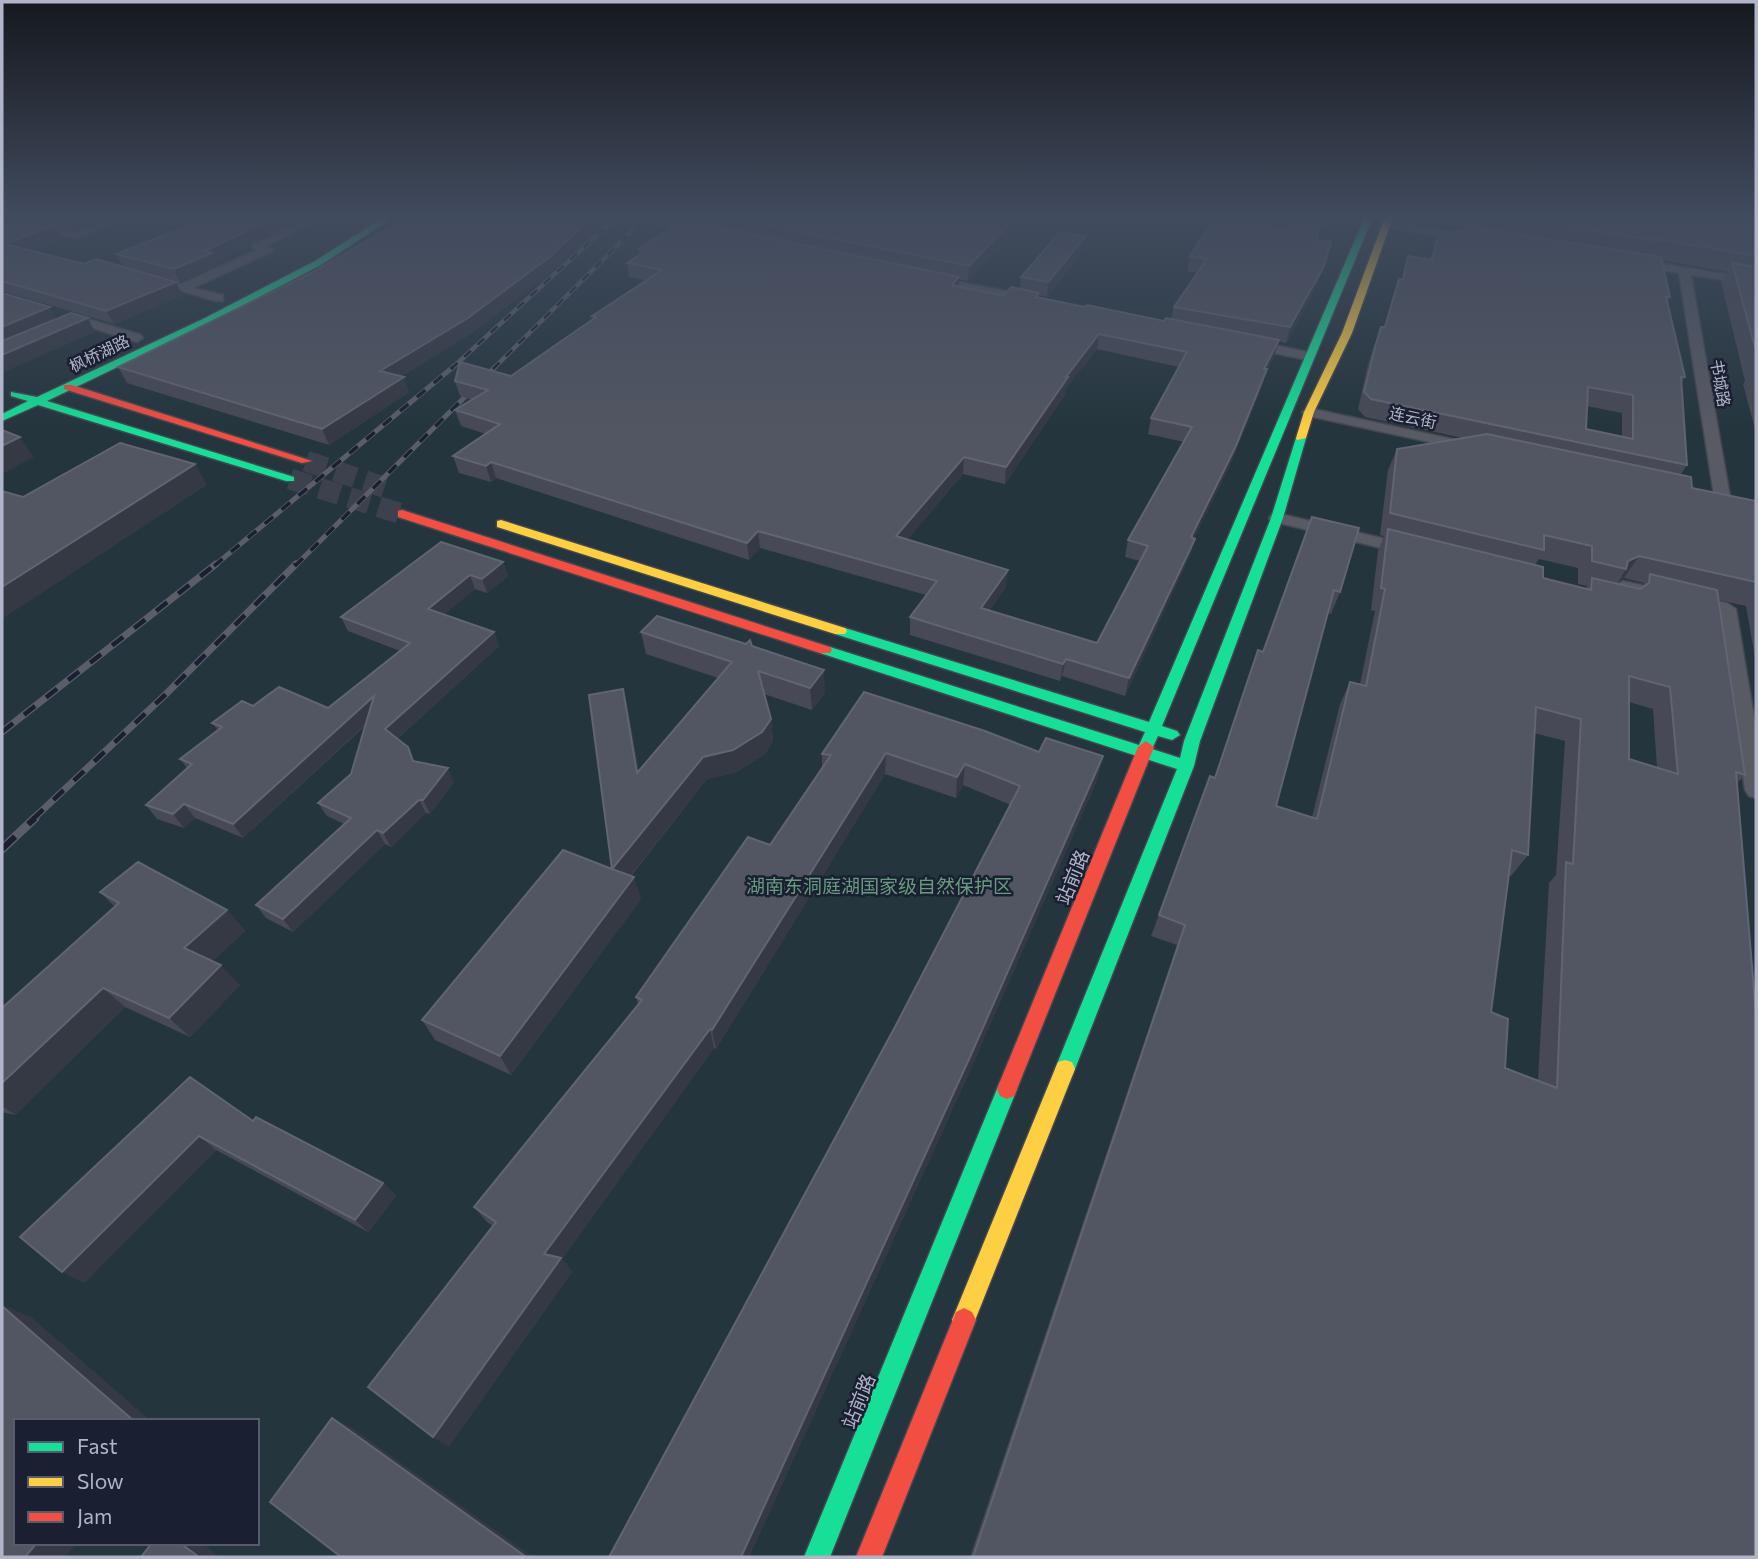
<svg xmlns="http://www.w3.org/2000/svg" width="1758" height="1559" viewBox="0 0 1758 1559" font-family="Commissioner,'Noto Sans SC',sans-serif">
	<rect width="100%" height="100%" fill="#272c37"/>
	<path fill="#24353d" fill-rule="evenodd" d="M2,214H1756V1557H2ZM16,1421H257V1543H16Z"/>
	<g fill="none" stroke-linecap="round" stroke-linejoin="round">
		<path stroke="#3c414d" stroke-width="11" stroke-dasharray="11 6" stroke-linecap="butt" d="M608,214L662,222"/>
		<g stroke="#3c414d" stroke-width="21" stroke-dasharray="21 10" stroke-linecap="butt">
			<path d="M306,461L389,489"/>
			<path d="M290,479L402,514"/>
		</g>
		<defs>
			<g id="street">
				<path d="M127,214H141L77,238L2,223V217L76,232Z"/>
				<path d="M263,214H280L313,223L267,246L273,250L271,252L193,288L223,295V301H215L145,280L151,277L181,284L257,250L252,247L253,245L298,224Z"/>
				<path d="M662,219L703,230L704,232L699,235L658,224L657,222Z"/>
				<path d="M1386,222L1474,235L1479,238L1474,241L1382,227V223Z"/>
				<path d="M1637,260L1756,279V285L1691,275L1731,502L1729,505H1717L1715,502L1679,273L1633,265L1631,263Z"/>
				<path d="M933,277L1032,296L1038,300L1032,304L929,282V278Z"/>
				<path d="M78,316L141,335L143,338L137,342L79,324L65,329L59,325Z"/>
				<path d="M1249,340L1308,352L1315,356L1308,360L1244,347V341Z"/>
				<path d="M1309,408L1471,443L1478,447L1471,451L1304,415L1302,412Z"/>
				<path d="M1277,513L1415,546L1417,550L1409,555L1271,521L1269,518L1271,515Z"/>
				<path d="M1623,581L1727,603L1736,609L1756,729V798L1749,796L1745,790L1719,613L1632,593L1629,607L1623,609L1608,605L1605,601L1614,596V586Z"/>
			</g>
			<g id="fast">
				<path d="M389,214H398L321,265L211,322L47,401L294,477V481H286L38,405L2,421V414L28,401L11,396V392L37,397L205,318L315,261Z"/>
				<path d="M1366,214H1374L1162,726L1177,731L1180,735L1172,740L1158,736L1152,749L1180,758L1184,741L1271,518L1296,438L1305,436L1306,438L1283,518L1200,741L1194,766L1075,1069L1072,1076L1065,1078L1058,1076L1055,1069L1177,769L820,653L818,650L820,647H830L1139,745L1145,732L835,634L833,631L835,628H845L1149,722Z"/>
				<path d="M1007,1079L1014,1082L1017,1089L830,1557H804L997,1089L1000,1082Z"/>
			</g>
			<g id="slow">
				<path d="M1386,214H1394L1352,333L1314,412L1306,438L1297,440L1296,438L1304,412L1342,333Z"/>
				<path d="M501,520L845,628L847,631L845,634H835L497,527V521Z"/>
				<path d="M1065,1060L1072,1062L1075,1069L972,1328L964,1332L956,1328L952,1320L1055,1069L1058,1062Z"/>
			</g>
			<g id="jam">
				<path d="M64,385H72L312,461L302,463L64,389Z"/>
				<path d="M402,510L830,647L832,650L830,653H820L398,517V511Z"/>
				<path d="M1146,741L1154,747L1017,1089L1014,1096L1007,1099L1000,1096L997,1089L1138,747Z"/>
				<path d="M964,1308L972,1312L976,1320L882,1557H856L956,1312Z"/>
			</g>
		</defs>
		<use href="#street" stroke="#444750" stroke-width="3"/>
		<use href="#fast" stroke="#444750" stroke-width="3"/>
		<use href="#slow" stroke="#444750" stroke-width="3"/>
		<use href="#jam" stroke="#444750" stroke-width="3"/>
		<use href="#street" fill="#585a64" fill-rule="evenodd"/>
		<use href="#fast" fill="#16e098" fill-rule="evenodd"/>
		<use href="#slow" fill="#ffcf43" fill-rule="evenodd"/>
		<use href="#jam" fill="#f24e42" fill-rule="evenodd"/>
		<defs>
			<g id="rail-far3">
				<path d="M451,369L620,214"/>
				<path d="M493,369L649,214"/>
			</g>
			<g id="rail-far2">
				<path d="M214,566L453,367"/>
				<path d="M295,566L495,367"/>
			</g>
			<g id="rail-far1">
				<path d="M2,732L216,564"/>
				<path d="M33,819L165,695L296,564"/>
			</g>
			<path id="rail" d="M2,849L35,818"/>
		</defs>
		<use href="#rail-far3" stroke="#5b5e68" stroke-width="4.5"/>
		<use href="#rail-far2" stroke="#5b5e68" stroke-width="5"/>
		<use href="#rail-far1" stroke="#5b5e68" stroke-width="7"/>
		<use href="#rail" stroke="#5b5e68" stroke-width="9"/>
		<use href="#rail-far3" stroke="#1a2032" stroke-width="2.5" stroke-dasharray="9" stroke-linecap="butt"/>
		<use href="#rail-far2" stroke="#1a2032" stroke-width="3.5" stroke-dasharray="11" stroke-linecap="butt"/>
		<use href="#rail-far1" stroke="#1a2032" stroke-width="4.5" stroke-dasharray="14" stroke-linecap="butt"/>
		<use href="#rail" stroke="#1a2032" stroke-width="6" stroke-dasharray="18" stroke-linecap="butt"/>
	</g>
	<g fill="#474a56" fill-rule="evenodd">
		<path d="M2,214H117L75,229L2,215L55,225L62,238L30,250L183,295L114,324L2,291Z"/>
		<path d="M288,214H318L307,219Z"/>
		<path d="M411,214H606L607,218L555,269L472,333L402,376L409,392L329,445L127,383L118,367L313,272L399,222Z"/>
		<path d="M687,214H966L1011,236L968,281L959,279V286L1004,296L1020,289L1021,277L1086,236L1084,250L1047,297L1039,295V298L1085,307L1164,321L1171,319L1174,307L1198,273L1187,271L1190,256L1246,223L1290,229L1299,214H1327L1320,228L1316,240L1319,281L1286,343L1278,341L1274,356L1266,372L1262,385L1230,465L1194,538L1195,539L1190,555L1125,696L1062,676L1060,681L910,635V617L926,595L760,548L749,560L496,478L491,482L459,473L453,456L486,434L461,426L455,410L472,400L460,396L455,381L511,376L593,319L592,316L645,280L629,277L627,263L639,255V249L688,221ZM1097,349L1179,367L1151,418L1148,434L1184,442L1128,540L1125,557L1140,561L1097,643L989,611L1006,587L907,540L963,474L1005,484L1066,393V388Z"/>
		<path d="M1433,214H1756V433L1743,384L1745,381L1721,282L1727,272L1662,260L1670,297L1668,302L1685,377L1681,383L1687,465L1681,474L1692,488L1756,501V664L1746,606L1719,600L1745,775L1737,783L1756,1557H970L1177,945L1151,936L1210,776L1215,777L1258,650L1263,652L1312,517L1340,592L1331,614L1328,613L1276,806L1312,817L1340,704L1350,682L1360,684L1375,611L1371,610L1378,551L1384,536L1380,535L1388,470L1397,449L1463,438L1365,417L1358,409L1368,364L1381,327H1384L1393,295L1399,279L1401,280L1408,256L1430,259L1437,238L1467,228L1436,216ZM1587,406L1622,413V437L1586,429ZM1539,559L1578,568V584L1587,586L1585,589L1543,578L1535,565ZM1624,578L1644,583L1640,589L1616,584L1619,581ZM1629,702L1653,709L1657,767L1629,759ZM1534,733L1565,741L1556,875L1549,883L1538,1080L1505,1068L1491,1012L1509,875L1511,876L1528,855Z"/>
		<path d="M290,225L215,261L218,265L180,282L123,266L116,254Z"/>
		<path d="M503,562L508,576L487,593L475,589L444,614L494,632L499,646L397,739L415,761L454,782L430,814L426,813L391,847L385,844L293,932L266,918L256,905L344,824L327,816L318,803L351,774L366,725L243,838L195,818L184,828L157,819L146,805L187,768L180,759L218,730L212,723L253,706L328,708L400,651L348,631L341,617Z"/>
		<path d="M641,632L752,646L825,692L812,710L764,694L771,719L773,741L765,754L737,772L707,779L631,876L641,899L511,1075L435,1040L422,1020L612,869L623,689L628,711L639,771L718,678L646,654Z"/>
		<path d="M864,692L1098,778L968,1075L749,1557H609L896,1025L1011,805L963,785L956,798L885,774L716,1049L714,1048L562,1259L572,1272L449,1446L433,1437L493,1226L487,1222L474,1207L638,1004L636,997L770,845L822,768V754Z"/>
		<path d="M100,892L227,910L245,931L212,961L240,985L190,1037L125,1007L15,1115L2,1112V1008L115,907Z"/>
		<path d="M190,1077L253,1121L383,1183L396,1196L368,1232L216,1150L84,1283Z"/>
	</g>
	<g fill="#353944">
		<path d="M77,214H117L75,229L68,217Z"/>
		<path d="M283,214H285L290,225L215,261L218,265L180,282L174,269L204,251Z"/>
		<path d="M305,214H318L307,219Z"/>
		<path d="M595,214H606L607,218L555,269L472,333L386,386L380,371Z"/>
		<path d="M1012,221L1011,236L968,281L969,266Z"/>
		<path d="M55,225L62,238L13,256L5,244Z"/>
		<path d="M1086,236L1084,250L1047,297L1048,282Z"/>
		<path d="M1324,266L1319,281L1286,343L1290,327Z"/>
		<path d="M959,277V291L952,285Z"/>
		<path d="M176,282L183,295L114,324L106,311Z"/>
		<path d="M50,307L58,320L2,344V327Z"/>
		<path d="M88,318L95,332L2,373V355Z"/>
		<path d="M1099,334L1097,349L1066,388V393L1005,484L1006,467L1066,377Z"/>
		<path d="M1279,340L1274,356L1266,372L1262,385L1230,465L1186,554L1191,537L1264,369Z"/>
		<path d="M404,377L409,392L329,445L322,429Z"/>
		<path d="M20,437L34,457L2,474V446Z"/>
		<path d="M964,457L963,474L896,553V536Z"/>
		<path d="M491,462L496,478L491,482L486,466Z"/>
		<path d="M195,464L207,485L2,619V587Z"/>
		<path d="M758,531L760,548L749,560L747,543Z"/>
		<path d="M1195,539L1190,555L1125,696L1129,678Z"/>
		<path d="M1639,556L1624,578L1619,581L1626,569L1628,561Z"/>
		<path d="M503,562L508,576L487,593L482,579Z"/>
		<path d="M1008,570L1006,587L979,626L981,608Z"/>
		<path d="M470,575L475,589L434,623L428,609Z"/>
		<path d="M494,632L499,646L392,743L385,729Z"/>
		<path d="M1066,659L1062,676L1060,681L1063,664Z"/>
		<path d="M824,670L825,692L812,710L810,688Z"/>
		<path d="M623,689L628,711L643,795L637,773Z"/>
		<path d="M374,696L381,710L243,838L233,824Z"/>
		<path d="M771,719L773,741L765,754L737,772L707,779L619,890L612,869L703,757Z"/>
		<path d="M886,753L885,774L716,1049L712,1030Z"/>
		<path d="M1103,756L1098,778L968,1075L749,1557H741Z"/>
		<path d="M965,764L963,785L956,798L957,777Z"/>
		<path d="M448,768L454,782L430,814L423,800Z"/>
		<path d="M419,800L426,813L391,847L383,833Z"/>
		<path d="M184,804L195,818L184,828L173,814Z"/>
		<path d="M377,830L385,844L293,932L283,919Z"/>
		<path d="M634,877L641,899L511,1075L500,1056Z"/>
		<path d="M227,910L245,931L203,969L184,948Z"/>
		<path d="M221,965L240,985L190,1037L169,1018Z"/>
		<path d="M103,988L125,1007L15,1115L2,1106V1083Z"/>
		<path d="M710,1029L714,1048L562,1259L572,1272L449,1446L433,1437L544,1254Z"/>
		<path d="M199,1136L216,1150L84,1283L62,1272Z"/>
		<path d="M383,1183L396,1196L368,1232L355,1220Z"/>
		<path d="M2,1305L31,1317L151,1421H134L2,1306Z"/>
		<path d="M332,1418L352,1428L533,1557H526Z"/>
		<path d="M37,1543H77L65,1557H25Z"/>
		<path d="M90,1543H111L108,1546Z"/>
		<path d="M180,1543H202L220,1557H199Z"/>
	</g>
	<g fill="#525662" stroke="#616472" stroke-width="2" fill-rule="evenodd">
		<path d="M51,214H77L68,217Z"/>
		<path d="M217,214H283L204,251L212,253L174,269L116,254Z"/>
		<path d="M411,214H595L552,255L468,318L380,371L404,377L322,429L118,367L313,272L399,222Z"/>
		<path d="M710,214H964L1012,221L969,266Z"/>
		<path d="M1217,214L1247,218L1245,222L1290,229L1299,214H1324L1316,240L1331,242L1324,266L1290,327L1174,307L1207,259L1190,256Z"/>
		<path d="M1483,214H1756V256L1659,239L1660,241L1490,216Z"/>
		<path d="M2,215L55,225L5,244L84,264L96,259L176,282L106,311L2,281Z"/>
		<path d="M679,219L959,277L952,285L1004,296L1011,287L1039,293L1036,297L1085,307L1087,305L1164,321L1166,318L1279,340L1264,369H1267L1235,448L1191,537L1195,539L1129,678L1066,659L1063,664L910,617L937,581L758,531L747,543L491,462L486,466L453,456L500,424L455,410L488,390L455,381L460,362L511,376L596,317L592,316L662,270L627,263L645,251L639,249L672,227ZM1099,334L1187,352L1151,418L1192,427L1128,540L1148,546L1097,643L981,608L1008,570L896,536L964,457L1006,467L1068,377H1066Z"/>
		<path d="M1470,227L1661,257L1670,297H1666L1685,377H1681L1687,465L1371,399L1364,392L1375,347L1381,327H1385L1399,279L1403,280L1408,256L1432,260L1437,238ZM1588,387L1633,395V439L1586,429Z"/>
		<path d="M1060,232L1086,236L1048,282L1021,277Z"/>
		<path d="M1732,263L1756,267V351Z"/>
		<path d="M2,293L50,307L2,327Z"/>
		<path d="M71,313L88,318L2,355V341Z"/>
		<path d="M2,430L20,437L2,446Z"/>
		<path d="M1487,434L1691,477L1692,488L1756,501V582L1639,556L1628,561L1626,569L1592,561V546L1544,535V550L1390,513L1397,449Z"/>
		<path d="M120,443L195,464L2,587V491L23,497Z"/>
		<path d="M1312,517L1359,528L1340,592L1334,590L1276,806L1317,819L1350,682L1366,686L1385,589L1381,588L1388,529L1543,567V578L1591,590L1592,578L1640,589L1649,583L1650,574L1717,590L1745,775L1736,772L1756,1015V1557H973L1185,925L1159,915L1210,776L1215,778L1258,650L1263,652ZM1629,676L1670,687L1678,774L1629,759ZM1536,707L1581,719L1573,864L1566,862L1557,1088L1505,1068L1508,1019L1491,1012L1512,850L1528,855Z"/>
		<path d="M441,542L503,562L482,579L470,575L428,609L494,632L385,729L408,747L413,761L448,768L423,800H419L383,833L377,830L283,919L256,905L351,818L318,803L351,774L374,696L233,824L184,804L173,814L146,805L192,764L180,759L222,727L212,723L242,701L253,706L279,687L328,708L410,643L341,617Z"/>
		<path d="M657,616L746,644L750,640L752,646L824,670L810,688L758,671L771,719L762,732L733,750L703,757L612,869L634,877L500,1056L422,1020L563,850L612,869L589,695L623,689L637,773L732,662L641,632Z"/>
		<path d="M864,692L985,731L1039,752L1046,738L1103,756L970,1057L741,1557H609L896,1025L1020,786L965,764L957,777L886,753L712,1030L710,1029L544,1254L561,1258L433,1437L368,1387L496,1222L474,1207L642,1000L636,997L748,837L770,845L831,755L822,754Z"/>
		<path d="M138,862L227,910L184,948L221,965L169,1018L103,988L2,1083V1008L119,903L100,892Z"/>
		<path d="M190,1077L253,1121L256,1117L383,1183L355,1220L199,1136L62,1272L20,1237Z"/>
		<path d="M2,1306L134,1421H16V1543H37L25,1557H2Z"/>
		<path d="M332,1418L526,1557H341L270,1502Z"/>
		<path d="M152,1543H180L199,1557H141Z"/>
	</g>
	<linearGradient id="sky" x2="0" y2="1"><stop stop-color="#15181e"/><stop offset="0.5" stop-color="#414b5e"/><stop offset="1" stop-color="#414b5e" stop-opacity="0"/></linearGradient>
	<rect width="1758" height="432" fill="url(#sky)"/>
	<g text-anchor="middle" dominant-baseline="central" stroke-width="5" stroke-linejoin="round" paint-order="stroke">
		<g font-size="16" fill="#b1b5c9" stroke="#1a2032">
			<text transform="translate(99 353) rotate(-26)">枫桥湖路</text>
			<text transform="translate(1721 383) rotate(80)">书城路</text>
			<text transform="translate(1413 417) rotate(12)">连云街</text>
		</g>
		<g font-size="19" fill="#b1b5c9" stroke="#1a2032">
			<text transform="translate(1072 877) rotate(-68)">站前路</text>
			<text transform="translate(858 1401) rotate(-68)">站前路</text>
		</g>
		<g font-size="19" fill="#669c7d" stroke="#1a2032">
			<text x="879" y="885">湖南东洞庭湖国家级自然保护区</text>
		</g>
	</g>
	<rect width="1758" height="1559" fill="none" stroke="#b1b5c9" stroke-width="7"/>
	<rect x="14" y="1419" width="245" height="126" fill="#1a2032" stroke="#565c6e" stroke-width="2"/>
	<rect x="28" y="1442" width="35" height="10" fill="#16e098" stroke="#565c6e" stroke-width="2"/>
	<text x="77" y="1454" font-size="21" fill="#b1b5c9">Fast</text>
	<rect x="28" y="1477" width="35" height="10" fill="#ffcf43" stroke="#565c6e" stroke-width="2"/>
	<text x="77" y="1489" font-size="21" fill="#b1b5c9">Slow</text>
	<rect x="28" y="1512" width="35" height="10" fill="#f24e42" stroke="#565c6e" stroke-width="2"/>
	<text x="77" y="1524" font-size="21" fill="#b1b5c9">Jam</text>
</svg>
